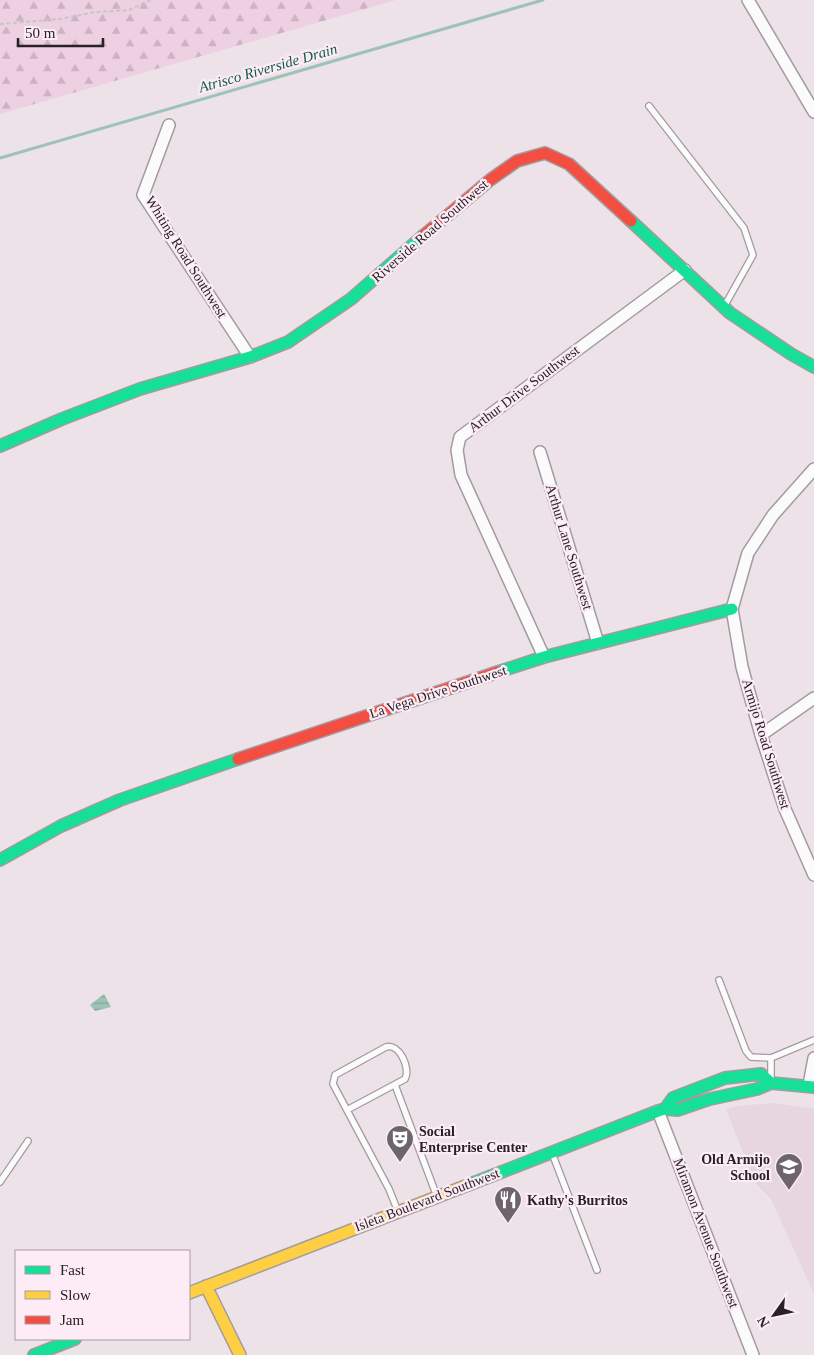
<svg xmlns="http://www.w3.org/2000/svg" width="814" height="1355" viewBox="0 0 814 1355" font-family="'Times New Roman',serif">
	<defs>
		<pattern id="forest-firs" width="22" height="20" patternUnits="userSpaceOnUse" patternTransform="scale(1.25)"><rect width="22" height="20" fill="#eed0e3"/><path d="M5 1l3.5 6h-7zM16 11l3.5 6h-7z" fill="#ccb2c3"/></pattern>
		<pattern id="water-rules" width="6" height="5" patternUnits="userSpaceOnUse" patternTransform="scale(1.25)"><rect width="6" height="5" fill="#9dc2b6"/><path d="M0 2.5h6" fill="none" stroke="#87a69c"/></pattern>
	</defs>
	<rect width="100%" height="100%" fill="#ece2e8"/>
	<path fill="#e7d5e0" d="M774,1103L814,1109V1294L771,1199L755,1183L726,1109L738,1106Z"/>
	<path fill="url(#forest-firs)" d="M0,0H396L0,114Z"/>
	<path fill="url(#water-rules)" d="M104,994L111,1007L95,1011L90,1005Z"/>
	<g fill="none" stroke-linecap="round" stroke-linejoin="round">
		<path stroke="#9dc2b6" stroke-width="3" d="M0,158L543,0"/>
		<defs>
			<g id="lane">
				<path d="M649,106L744,228L753,255L725,305"/>
				<path d="M719,980L746,1051L751,1057L771,1058L814,1040"/>
				<path d="M771,1058V1078"/>
				<path d="M395,1085L436,1194"/>
				<path d="M347,1110L405,1079C411,1068 399,1043 386,1047L335,1075L333,1084L389,1189L397,1209"/>
				<path d="M552,1153L597,1270"/>
				<path d="M0,1182L28,1141"/>
			</g>
			<g id="street">
				<path d="M748,0L814,112"/>
				<path d="M169,125L143,195L250,357"/>
				<path d="M540,452L598,643"/>
				<path d="M814,469L773,515L748,553L732,609L742,667L761,735L785,809L814,875"/>
				<path d="M544,657L461,475L457,450L460,437L685,270"/>
				<path d="M761,735L814,698"/>
				<path d="M809,1085L814,1058"/>
				<path d="M658,1111L753,1355"/>
			</g>
			<g id="fast">
				<path d="M631,221L730,313L791,354L814,367"/>
				<path d="M0,446L62,419L140,389L250,357L288,342L351,299L423,236"/>
				<path d="M498,672L544,657L732,609"/>
				<path d="M0,860L61,826L120,800L238,759"/>
				<path d="M771,1083L814,1087"/>
				<path d="M468,1185L658,1111L665,1109L678,1110L710,1099L757,1089L771,1083L761,1074L725,1078L673,1098L665,1109"/>
				<path d="M34,1355L75,1339"/>
			</g>
			<g id="slow">
				<path d="M206,1286L240,1355"/>
				<path d="M189,1293L468,1185"/>
			</g>
			<g id="jam">
				<path d="M423,236L490,180L517,161L545,153L569,164L631,221"/>
				<path d="M238,759L498,672"/>
			</g>
		</defs>
		<use href="#lane" stroke="#a29b9f" stroke-width="8"/>
		<use href="#street" stroke="#a29b9f" stroke-width="14"/>
		<use href="#fast" stroke="#a29b9f" stroke-width="14"/>
		<use href="#slow" stroke="#a29b9f" stroke-width="14"/>
		<use href="#jam" stroke="#a29b9f" stroke-width="14"/>
		<path stroke="#c7c5c6" stroke-width="2" stroke-dasharray="4 2.5" stroke-linecap="butt" d="M0,24L60,19L95,12L129,10L151,0"/>
		<use href="#lane" stroke="#fcfbfc" stroke-width="5.5"/>
		<use href="#street" stroke="#fcfbfc" stroke-width="11"/>
		<use href="#fast" stroke="#16e098" stroke-width="11"/>
		<use href="#slow" stroke="#ffcf43" stroke-width="11"/>
		<use href="#jam" stroke="#f24e42" stroke-width="11"/>
	</g>
	<defs>
		<symbol id="theatre-pin" viewBox="-11 -11 22 30"><path d="M0 17L-7.5 6A9.5 9.5 0 1 1 7.5 6Z" fill="#6d656a" stroke="#fdebf6"/><path d="M-5-5.5Q0-4 5-5.5V0Q5 5 0 6Q-5 5-5 0ZM-3.3-2.5H-1v1.5H-3.3ZM1-2.5H3.3v1.5H1ZM-2.8 1Q0 5.5 2.8 1Z" fill="#fff"/></symbol>
		<symbol id="school-pin" viewBox="-11 -11 22 30"><path d="M0 17L-7.5 6A9.5 9.5 0 1 1 7.5 6Z" fill="#6d656a" stroke="#fdebf6"/><path d="M0-5L7-2L0 1L-7-2ZM-4 1L0 2.5L4 1V4Q0 6-4 4Z" fill="#fff"/></symbol>
		<symbol id="restaurant-pin" viewBox="-11 -11 22 30"><path d="M0 17L-7.5 6A9.5 9.5 0 1 1 7.5 6Z" fill="#6d656a" stroke="#fdebf6"/><path d="M-5-6h1v4h1v-4h1v4h1v-4h1v5L-1.5 .5V6h-2V.5L-5-1ZM5-6V6H3V1.5H1.5Q1.5-4 5-6Z" fill="#fff"/></symbol>
	</defs>
	<g fill-rule="evenodd">
		<use href="#theatre-pin" x="384" y="1123" width="32" height="43"/>
		<use href="#school-pin" x="773" y="1151" width="32" height="43"/>
		<use href="#restaurant-pin" x="492" y="1184" width="32" height="43"/>
	</g>
	<g text-anchor="middle" dominant-baseline="central" stroke-width="4.5" stroke-linejoin="round" paint-order="stroke">
		<g font-size="14" fill="#282226" stroke="#fdebf6">
			<text transform="translate(430 231) rotate(-41)">Riverside Road Southwest</text>
			<text transform="translate(186 257) rotate(58)">Whiting Road Southwest</text>
			<text transform="translate(524 389) rotate(-37)">Arthur Drive Southwest</text>
			<text transform="translate(569 547) rotate(73)">Arthur Lane Southwest</text>
			<text transform="translate(438 692) rotate(-18)">La Vega Drive Southwest</text>
			<text transform="translate(766 744) rotate(73)">Armijo Road Southwest</text>
			<text transform="translate(427 1200) rotate(-21)">Isleta Boulevard Southwest</text>
			<text transform="translate(706 1233) rotate(69)">Miramon Avenue Southwest</text>
		</g>
		<g font-size="14" font-weight="bold" fill="#282226" stroke="#fdebf6" text-anchor="start">
			<text x="419" y="1131">Social<tspan x="419" dy="16">Enterprise Center</tspan></text>
			<text x="770" y="1159" text-anchor="end">Old Armijo<tspan x="770" dy="16">School</tspan></text>
			<text x="527" y="1200">Kathy's Burritos</text>
		</g>
		<g font-size="15" font-style="italic" fill="#115d4a" stroke="#fdebf6">
			<text transform="translate(268 68) rotate(-16)">Atrisco Riverside Drain</text>
		</g>
	</g>
	<rect x="15" y="1250" width="175" height="90" fill="#fdebf6" stroke="#a89ba3"/>
	<rect x="25" y="1266" width="25" height="8" fill="#16e098" stroke="#a89ba3"/>
	<text x="60" y="1275" font-size="15" fill="#282226">Fast</text>
	<rect x="25" y="1291" width="25" height="8" fill="#ffcf43" stroke="#a89ba3"/>
	<text x="60" y="1300" font-size="15" fill="#282226">Slow</text>
	<rect x="25" y="1316" width="25" height="8" fill="#f24e42" stroke="#a89ba3"/>
	<text x="60" y="1325" font-size="15" fill="#282226">Jam</text>
	<g transform="translate(774 1315) rotate(237)" stroke="#fdebf6" stroke-width="4" paint-order="stroke">
	<path d="M0-4L9 19L0 12L-9 19Z" fill="#282226"/>
	<text y="-8" font-size="14" font-weight="bold" text-anchor="middle" fill="#282226">N</text>
	</g>
	<path d="M18 38v8h85v-8" fill="none" stroke="#282226" stroke-width="2.5"/>
	<text x="25" y="38" font-size="15" fill="#282226" stroke="#fdebf6" stroke-width="4" paint-order="stroke">50 m</text>
</svg>
